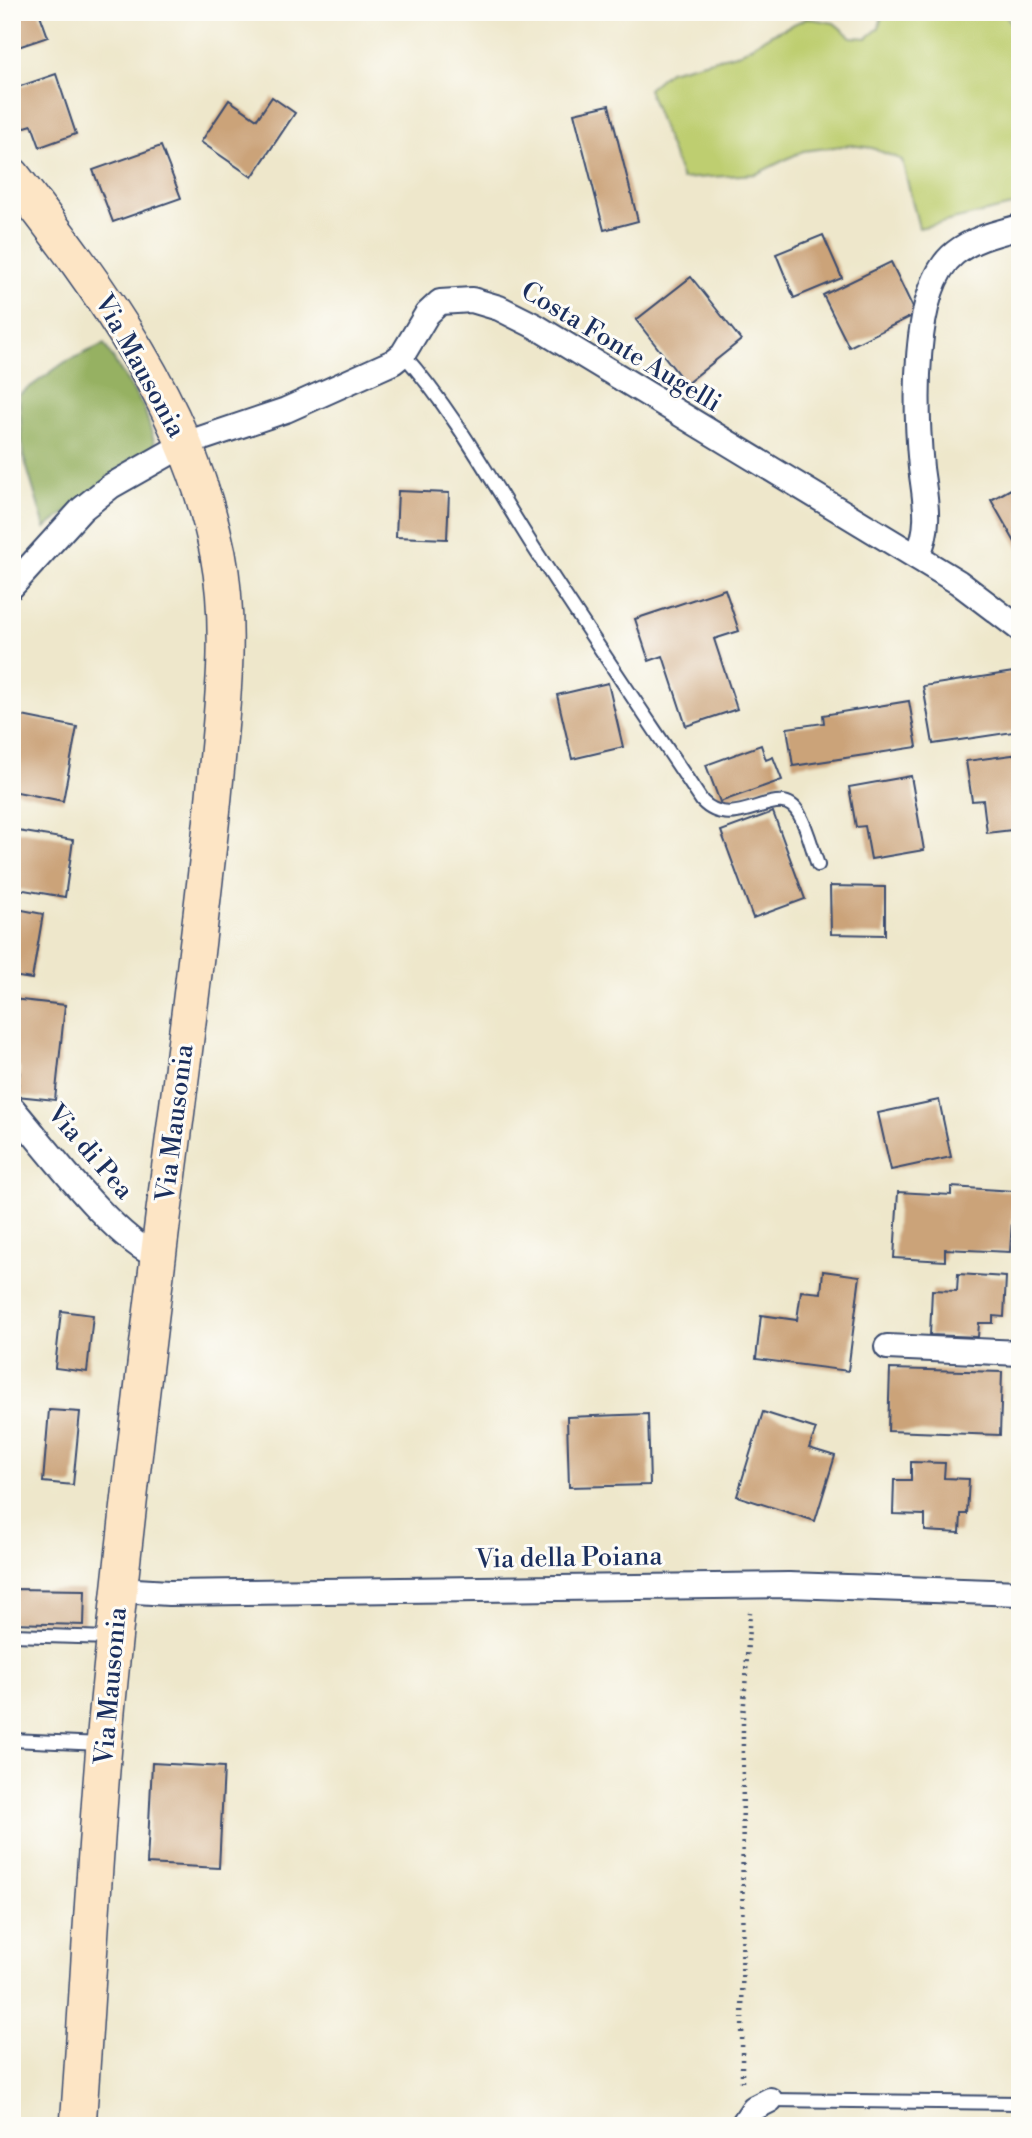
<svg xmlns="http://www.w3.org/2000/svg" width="1032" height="2138" viewBox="0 0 1032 2138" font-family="'Libre Bodoni',serif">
	<rect width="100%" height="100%" fill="#fdfcf7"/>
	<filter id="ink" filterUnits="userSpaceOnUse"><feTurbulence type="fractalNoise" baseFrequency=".0143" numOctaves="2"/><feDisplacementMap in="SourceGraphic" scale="14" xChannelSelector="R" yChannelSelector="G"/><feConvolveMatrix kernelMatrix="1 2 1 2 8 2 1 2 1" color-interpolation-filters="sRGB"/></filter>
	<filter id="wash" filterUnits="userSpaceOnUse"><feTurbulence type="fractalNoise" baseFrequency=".00686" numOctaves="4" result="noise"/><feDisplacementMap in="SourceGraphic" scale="28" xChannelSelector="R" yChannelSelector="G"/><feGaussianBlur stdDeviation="1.57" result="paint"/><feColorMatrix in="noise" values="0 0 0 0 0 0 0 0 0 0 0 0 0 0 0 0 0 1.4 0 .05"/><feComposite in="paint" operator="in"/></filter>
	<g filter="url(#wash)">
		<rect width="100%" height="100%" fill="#eee7cb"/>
		<path fill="#bece70" stroke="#6c7e67" stroke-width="2" d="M883,12H1005L1020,43V204L919,228L902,160L872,148L850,145L803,151L756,174L682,179L648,89L669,71L740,53L772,34L807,18L834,23L851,37L867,38L879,28Z"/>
		<path fill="#96b162" stroke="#587060" stroke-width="2" d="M104,344L144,408L156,447L45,528L23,454L19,395L65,362Z"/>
		<g id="blocks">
			<g fill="#cba379">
				<path d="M12,12H39L48,37L12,49Z"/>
				<path d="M56,74L76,134L40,147L32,125L12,131V89Z"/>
				<path d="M272,97L295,113L252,177L201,142L229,100L257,119Z"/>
				<path d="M609,105L638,221L604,230L574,113Z"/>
				<path d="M161,146L181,198L113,222L93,170Z"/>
				<path d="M823,235L842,278L794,298L776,254Z"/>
				<path d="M891,262L916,314L849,347L823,295Z"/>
				<path d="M691,277L741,340L686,384L636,320Z"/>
				<path d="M1020,484V551L991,500Z"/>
				<path d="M398,491L449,493L447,539L396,537Z"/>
				<path d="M725,589L739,631L714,639L737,709L686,726L663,656L649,661L635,619Z"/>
				<path d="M1020,671V731L933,744L923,686Z"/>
				<path d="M608,683L623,747L572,759L557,695Z"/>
				<path d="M909,701L917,747L793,766L787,728L824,723L823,715Z"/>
				<path d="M12,714L77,727L63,801L12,791Z"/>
				<path d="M761,745L766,760L773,757L782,780L720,802L706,765Z"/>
				<path d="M1020,754V829L987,833L983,800L972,801L966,761Z"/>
				<path d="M911,776L924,850L871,859L865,826L856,827L849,787Z"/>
				<path d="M773,812L805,899L753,918L721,831Z"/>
				<path d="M12,830L73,840L65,897L12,888Z"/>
				<path d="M830,886L885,887V935L831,934Z"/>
				<path d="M12,908L43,914L32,979L12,976Z"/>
				<path d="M12,999L65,1005L55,1100L17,1096L20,1068L12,1067Z"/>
				<path d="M939,1100L951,1157L891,1170L878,1113Z"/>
				<path d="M951,1187L1014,1191L1010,1252L945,1249V1261L894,1258L898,1192L951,1195Z"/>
				<path d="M823,1271L860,1276L848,1371L756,1359L761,1315L797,1320L801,1291L821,1293Z"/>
				<path d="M958,1274L1006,1277L1004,1317L993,1316V1323H979L978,1337L930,1335L932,1290L957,1291Z"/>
				<path d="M61,1311L93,1315L87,1372L55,1368Z"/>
				<path d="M890,1369L1002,1372L1000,1435L888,1431Z"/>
				<path d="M49,1410L80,1412L73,1485L43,1482Z"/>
				<path d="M763,1412L816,1429L809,1448L835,1456L815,1521L737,1496Z"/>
				<path d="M648,1414L650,1485L569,1487L567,1417Z"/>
				<path d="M911,1462L945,1463L944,1478L969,1479L967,1514H961L960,1533L925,1531V1515L893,1514L894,1480H911Z"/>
				<path d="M12,1589L85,1590L84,1625L12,1623Z"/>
				<path d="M152,1763L224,1767L219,1868L147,1864Z"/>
			</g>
		</g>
	</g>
	<g filter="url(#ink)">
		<use href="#blocks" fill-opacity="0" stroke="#3b4b6e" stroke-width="2"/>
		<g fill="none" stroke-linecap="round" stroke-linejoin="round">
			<defs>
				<g id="lane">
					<path d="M403,354C455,413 492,482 534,548C589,633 646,717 702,801C735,836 780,778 799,814C808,829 812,849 818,865"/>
					<path d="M12,1635L111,1638"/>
					<path d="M12,1740L101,1744"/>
					<path d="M770,2100L1020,2103"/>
				</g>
				<g id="street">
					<path d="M917,556C932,527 925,499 921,468C916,414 910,288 955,253C974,238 998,233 1020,227"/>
					<path d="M12,586L82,509L111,486L185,444L286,410L393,362L403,354L427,314L440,302L472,300L499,308L535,326L958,582L1020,629"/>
					<path d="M12,1108C45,1146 115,1241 158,1256"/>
					<path d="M887,1347L1020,1353"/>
					<path d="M119,1590L169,1593L789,1585L1020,1593"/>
					<path d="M742,2126L754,2108L770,2100"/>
				</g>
				<path id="secondary" d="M12,175C101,290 189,407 218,554C233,632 221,717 214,796C200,937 181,1078 163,1218C142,1386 122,1554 106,1722C94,1856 88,1991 78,2126"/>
			</defs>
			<use href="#lane" stroke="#3b4b6e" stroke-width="16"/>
			<use href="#street" stroke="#3b4b6e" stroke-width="28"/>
			<use href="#secondary" stroke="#3b4b6e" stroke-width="38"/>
			<path stroke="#3b4b6e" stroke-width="4.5" stroke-dasharray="2 5" stroke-linecap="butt" d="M742,2082L743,1718L750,1612"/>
			<use href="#lane" stroke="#fff" stroke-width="12"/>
			<use href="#street" stroke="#fff" stroke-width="24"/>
			<use href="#secondary" stroke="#fde5c5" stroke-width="35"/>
		</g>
	</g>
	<g text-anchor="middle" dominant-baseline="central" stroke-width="6" stroke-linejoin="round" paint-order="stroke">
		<g font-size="26" fill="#1b2f5e" stroke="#fdfcf7">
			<text transform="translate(621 347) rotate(31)">Costa Fonte Augelli</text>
			<text transform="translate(140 366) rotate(61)">Via Mausonia</text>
			<text transform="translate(175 1123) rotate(-83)">Via Mausonia</text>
			<text transform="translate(90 1152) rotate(49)">Via di Pea</text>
			<text transform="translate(569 1558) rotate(-1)">Via della Poiana</text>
			<text transform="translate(111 1686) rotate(-85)">Via Mausonia</text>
		</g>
	</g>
	<rect width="1032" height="2138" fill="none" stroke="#fdfcf7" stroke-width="42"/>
</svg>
